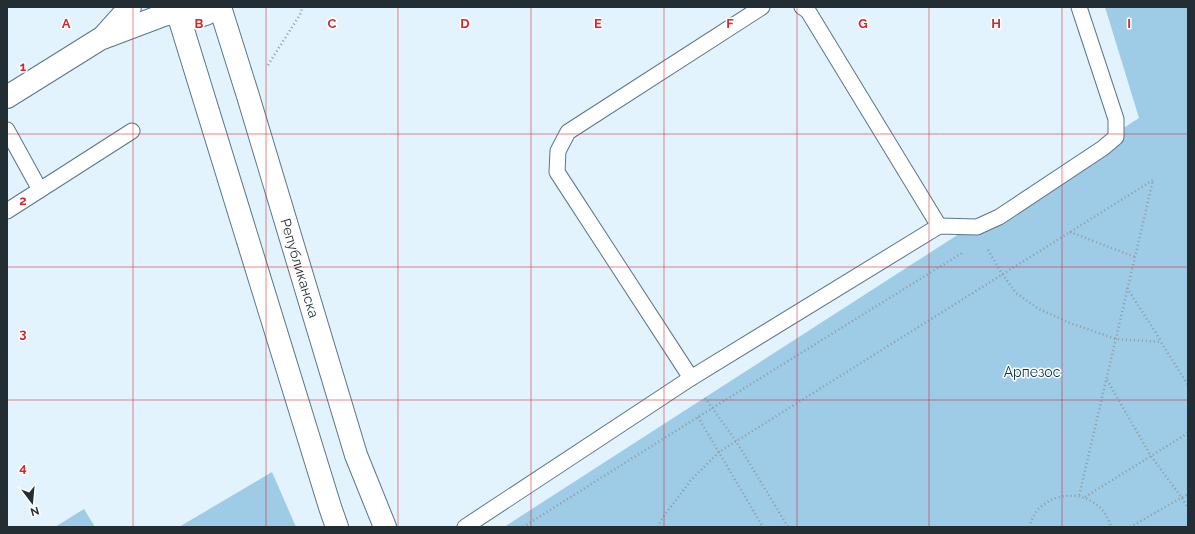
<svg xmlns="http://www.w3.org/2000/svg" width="1195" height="534" viewBox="0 0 1195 534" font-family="Raleway,sans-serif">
	<rect width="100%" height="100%" fill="#e2f3fe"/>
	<g fill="#9ecbe6">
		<path d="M1105,7H1188V527H504L1139,118Z"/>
		<path d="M272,472L296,527H179Z"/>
		<path d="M84,509L95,527H55Z"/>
	</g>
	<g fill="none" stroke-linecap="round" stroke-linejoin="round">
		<defs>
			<g id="service">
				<path d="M802,7L808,11L939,226"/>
				<path d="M7,130L40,190"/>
				<path d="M7,211L132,131"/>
				<path d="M691,378L557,172L558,151L568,132L762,7"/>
				<path d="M465,527L691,378L939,226L977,227L999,217L1103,148L1116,137V119L1079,7"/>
			</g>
			<g id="secondary">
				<path id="s1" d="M220,7L248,96L356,455L385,527"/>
				<path d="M167,12C183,21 203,19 217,7"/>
				<path d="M179,17L330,507L337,527"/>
				<path d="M104,36L130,7"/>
				<path d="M7,97L100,39L169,13"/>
			</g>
		</defs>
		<use href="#service" stroke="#5b7686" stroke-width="17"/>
		<use href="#secondary" stroke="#5b7686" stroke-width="24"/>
		<g stroke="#8d9ba4" stroke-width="2.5" stroke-dasharray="1 3" stroke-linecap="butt">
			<path d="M268,65L301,13L302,7"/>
			<path d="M1070,232L1135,257"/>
			<path d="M988,250L1002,274L1016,293L1039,309L1070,323L1116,339L1161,342L1188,385"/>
			<path d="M1127,288L1161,341"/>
			<path d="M1107,380L1151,456L1182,498L1188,508"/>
			<path d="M705,398L736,441L788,527"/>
			<path d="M698,417L763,527"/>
			<path d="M1085,497L1188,433"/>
			<path d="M523,527L698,417L962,253"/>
			<path d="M658,527L661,520L691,480L719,452L1153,180L1079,496"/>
			<path d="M1029,527C1032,519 1035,511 1042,506C1066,486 1103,496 1111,527"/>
			<path d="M1130,527L1188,494"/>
		</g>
		<use href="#service" stroke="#fff" stroke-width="15"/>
		<use href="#secondary" stroke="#fff" stroke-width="22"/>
	</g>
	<path fill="none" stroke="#d62828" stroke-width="1" stroke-opacity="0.55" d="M133,7V527M266,7V527M398,7V527M531,7V527M664,7V527M797,7V527M929,7V527M1062,7V527M7,134H1188M7,267H1188M7,400H1188"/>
	<g text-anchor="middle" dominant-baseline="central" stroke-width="3" stroke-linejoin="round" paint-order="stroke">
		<g font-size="14" fill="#222d34" stroke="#fff">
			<text stroke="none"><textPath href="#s1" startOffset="273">Републиканска</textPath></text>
		</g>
		<g font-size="14" fill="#05354c" stroke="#fff">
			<text x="1032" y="372">Арпезос</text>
		</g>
	</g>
	<g font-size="13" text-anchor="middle" font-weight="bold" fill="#d62828" stroke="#fff" stroke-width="3" stroke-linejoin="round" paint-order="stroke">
		<text x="66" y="28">A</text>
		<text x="199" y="28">B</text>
		<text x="332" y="28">C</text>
		<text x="465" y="28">D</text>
		<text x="598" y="28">E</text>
		<text x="730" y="28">F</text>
		<text x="863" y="28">G</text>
		<text x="996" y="28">H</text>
		<text x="1129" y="28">I</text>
		<text x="23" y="71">1</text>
		<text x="23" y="205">2</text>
		<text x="23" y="338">3</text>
		<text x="23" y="472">4</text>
	</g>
	<rect width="1195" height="534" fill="none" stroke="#222d34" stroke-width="16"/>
	<g transform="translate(32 502) rotate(164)" stroke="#ffffff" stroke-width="3" paint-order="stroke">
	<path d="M0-3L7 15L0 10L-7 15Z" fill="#222d34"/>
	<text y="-6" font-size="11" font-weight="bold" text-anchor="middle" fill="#222d34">N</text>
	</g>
</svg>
